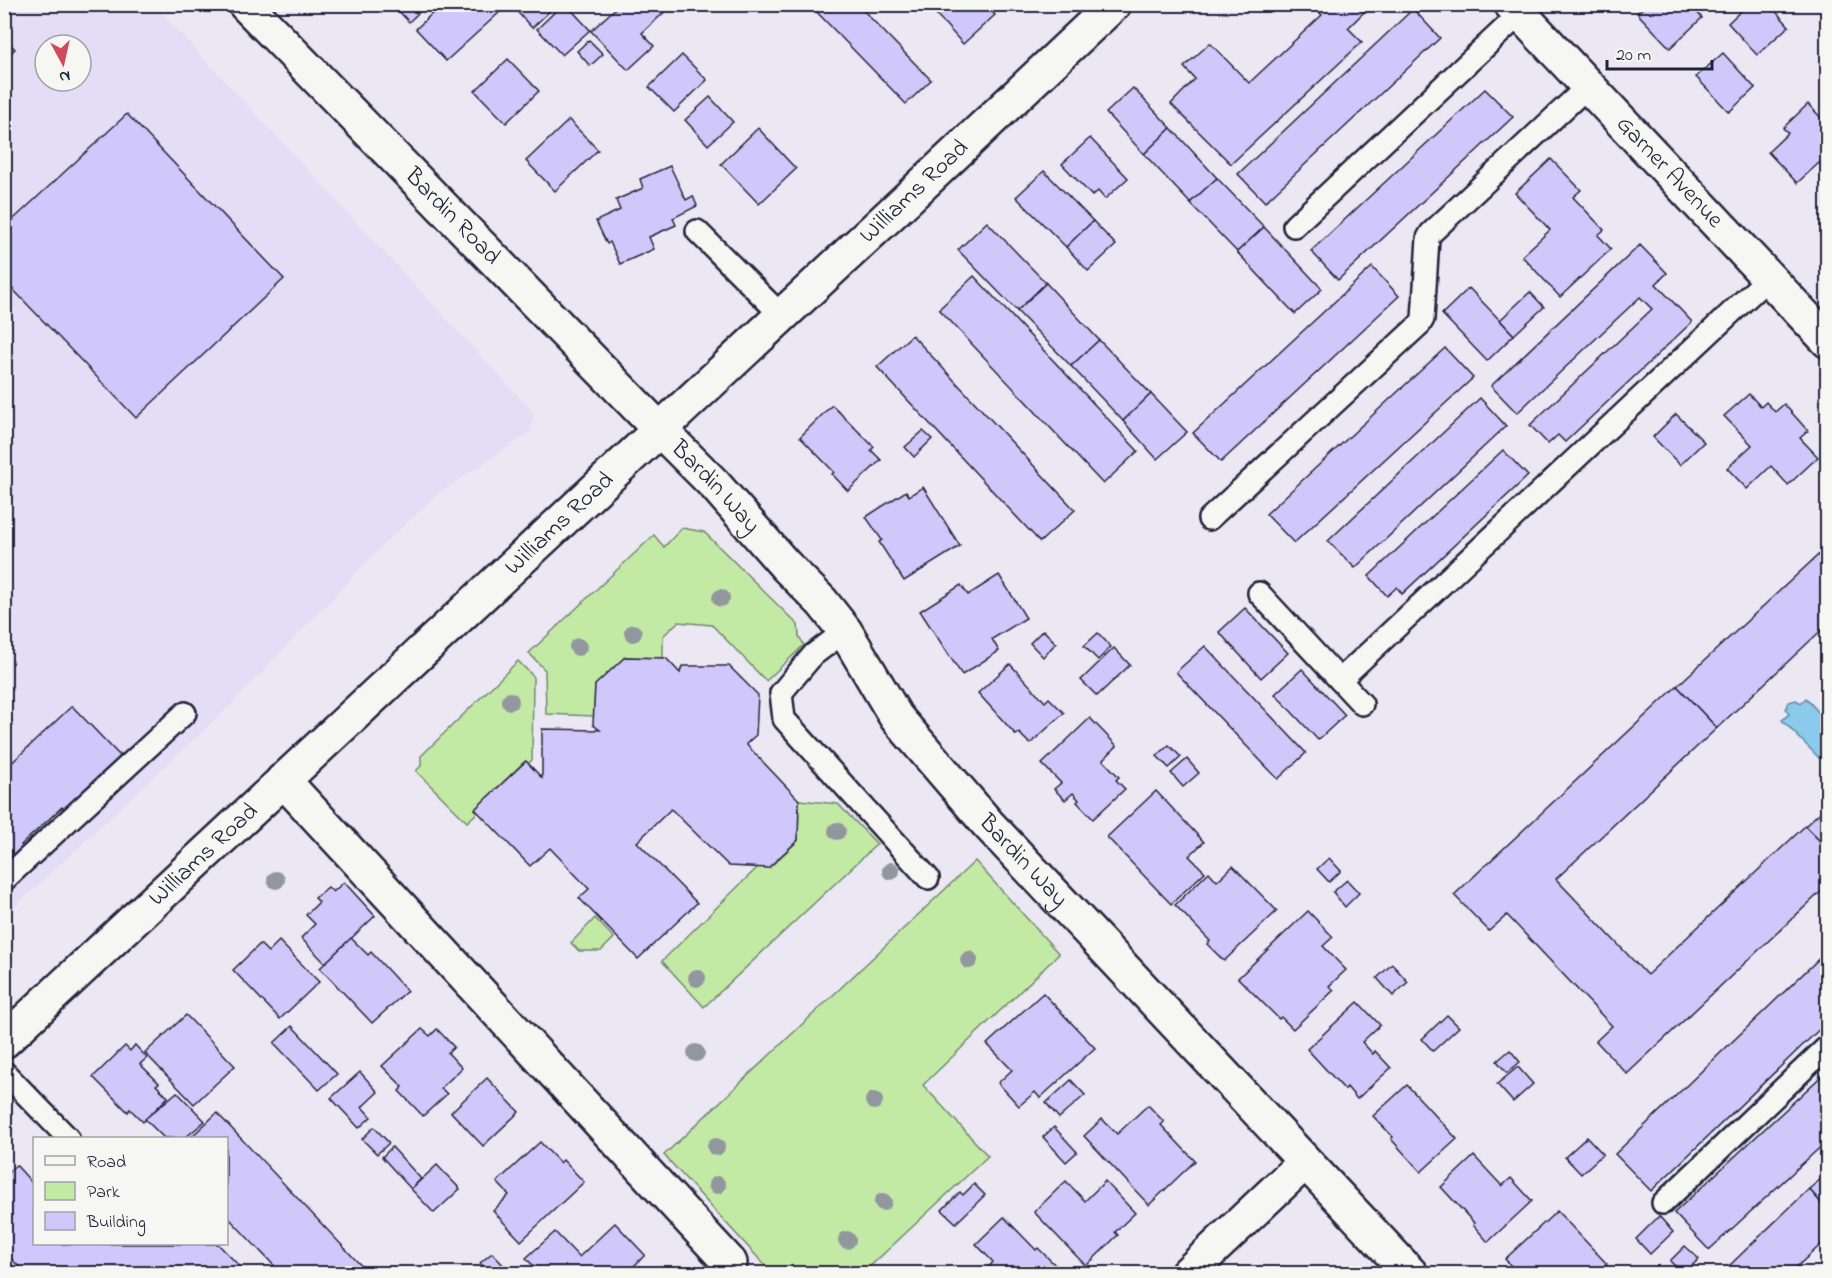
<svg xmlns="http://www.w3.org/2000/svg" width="1832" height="1278" viewBox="0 0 1832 1278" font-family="'Indie Flower',sans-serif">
	<rect width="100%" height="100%" fill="#ebe8f4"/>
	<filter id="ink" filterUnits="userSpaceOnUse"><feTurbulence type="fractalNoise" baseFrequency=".0167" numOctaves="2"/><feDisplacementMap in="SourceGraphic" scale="12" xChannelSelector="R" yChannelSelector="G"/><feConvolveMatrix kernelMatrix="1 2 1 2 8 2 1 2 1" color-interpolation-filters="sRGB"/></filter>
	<g filter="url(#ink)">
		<path fill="#e3def6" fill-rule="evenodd" d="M5,5H154L534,413L531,432L442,491L384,544L232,704L5,916ZM45,45H81V81H45Z"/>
		<g fill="#c3eaa5" stroke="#728670" stroke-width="1.5">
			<path d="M682,528L704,532L798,625L799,636L804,645L766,681L712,625L678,622L663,636V658L625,657L595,685L594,716L546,714L545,670L529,653L654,535L664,547Z"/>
			<path d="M518,661L533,676L532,760L528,764L525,761L475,809L478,812L467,822L416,771L421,766V756Z"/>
			<path d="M799,800L838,804L877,844L704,1007L662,961L758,867L769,868L798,841Z"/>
			<path d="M975,861L1059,954L923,1085L988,1156L863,1273H772L664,1155Z"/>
			<path d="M595,918L614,938L601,951H579L571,943Z"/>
		</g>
		<path fill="#8acaeb" stroke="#6087a5" stroke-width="1.5" d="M1806,698L1827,722V755L1824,753L1819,758L1782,720L1789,714L1786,709L1789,702L1796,700L1801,703Z"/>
		<g fill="#d0c8fa" stroke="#22223b" stroke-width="1.5">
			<path d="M392,4H427L409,22Z"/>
			<path d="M442,4H493L500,12L446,61L416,29Z"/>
			<path d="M510,4H557L532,28Z"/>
			<path d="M563,4H566L590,30L562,55L537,29Z"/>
			<path d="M620,4H673L642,33L654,46L628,70L591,31Z"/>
			<path d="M809,4H857L931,80L906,104Z"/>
			<path d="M927,4H985L995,15L963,44Z"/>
			<path d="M1311,4H1372L1348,28L1362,42L1231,164L1171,104L1195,79L1184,67L1210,43L1249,83L1322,15Z"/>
			<path d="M1647,4H1690L1702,18L1670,48L1637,13Z"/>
			<path d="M1748,4H1769L1789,26L1757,55L1728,23Z"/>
			<path d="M1413,9L1440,38L1265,202L1238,174Z"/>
			<path d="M4,38L15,49L4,59Z"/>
			<path d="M589,40L603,54L590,66L577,51Z"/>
			<path d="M1723,53L1755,88L1729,112L1696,77Z"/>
			<path d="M682,55L707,80L674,112L649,87Z"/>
			<path d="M508,59L539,91L506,123L475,91Z"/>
			<path d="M1133,88L1171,128L1144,154L1106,113Z"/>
			<path d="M1485,89L1513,117L1338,280L1311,251Z"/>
			<path d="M710,97L733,122L708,145L685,120Z"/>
			<path d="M1808,104L1824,121L1828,118V172L1819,163L1797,183L1768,152L1788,133L1783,128Z"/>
			<path d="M127,114L284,279L136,418L4,280V228Z"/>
			<path d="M569,120L598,150L555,191L526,161Z"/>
			<path d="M758,128L796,169L759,204L721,164Z"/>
			<path d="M1171,128L1217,178L1190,203L1144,154Z"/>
			<path d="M1090,138L1128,178L1105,199L1098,191L1092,196L1062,164Z"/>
			<path d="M1551,159L1581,190L1573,197L1604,230L1598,235L1611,249L1560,297L1522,256L1550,230L1515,193Z"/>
			<path d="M670,166L686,200L693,196L697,206L673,218L676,225L649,237L654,249L620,264L610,242L607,244L596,221L620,210L616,200L643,188L640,179Z"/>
			<path d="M1044,171L1093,221L1066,247L1016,197Z"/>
			<path d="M1217,178L1264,227L1237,252L1190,203Z"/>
			<path d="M1093,221L1116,245L1088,271L1066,247Z"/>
			<path d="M987,222L1046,283L1017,311L958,250Z"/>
			<path d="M1264,227L1322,289L1295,314L1237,252Z"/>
			<path d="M1640,245L1667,273L1656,284L1692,322L1565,442L1558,435L1548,444L1530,425L1652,309L1640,297L1517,413L1491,386Z"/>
			<path d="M1372,267L1399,296L1221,462L1193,433Z"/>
			<path d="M974,276L1138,451L1103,484L939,309Z"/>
			<path d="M1046,283L1099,340L1071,366L1017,311Z"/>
			<path d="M1469,288L1514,335L1487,361L1442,314Z"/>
			<path d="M1530,292L1544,307L1514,335L1500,320Z"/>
			<path d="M912,335L1075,510L1040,542L877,367Z"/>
			<path d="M1099,340L1151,394L1123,421L1071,366Z"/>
			<path d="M1445,348L1473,378L1294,543L1266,514Z"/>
			<path d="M1151,394L1187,432L1157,459L1123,421Z"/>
			<path d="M1749,394L1761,407L1766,402L1775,412L1784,404L1808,431L1800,438L1818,457L1788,485L1771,466L1747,489L1727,468L1752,445L1724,416Z"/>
			<path d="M1480,398L1506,426L1355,568L1328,541Z"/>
			<path d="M832,405L874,447L871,450L881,460L848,491L832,474L834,472L800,437Z"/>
			<path d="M1676,414L1704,442L1680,465L1653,437Z"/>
			<path d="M923,431L932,439L914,457L905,447Z"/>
			<path d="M1503,450L1528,476L1402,594L1397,587L1387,596L1369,576Z"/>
			<path d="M923,487L960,546L904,581L879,542L882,540L866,517L906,491L909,496Z"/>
			<path d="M1828,546V624L1717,728L1677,686Z"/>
			<path d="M999,575L1026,618L992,639L999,651L962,675L920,611L961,585L968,595Z"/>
			<path d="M1245,608L1288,653L1261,678L1219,632Z"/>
			<path d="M1043,630L1056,643L1043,657L1030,643Z"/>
			<path d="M1098,633L1111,647L1098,660L1084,646Z"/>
			<path d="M1205,646L1306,753L1278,779L1176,672Z"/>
			<path d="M1114,648L1130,665L1097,696L1081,680Z"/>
			<path d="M625,657L666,658L680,673L682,666H729L758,695L756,735L746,744L799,800L798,840L768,868L729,866L671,809L637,842L697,903L638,959L579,898L589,889L550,848L530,866L475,809L526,761L542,778V729L600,730L593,725L595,685Z"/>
			<path d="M1010,664L1045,702L1049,698L1064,713L1030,744L1019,733L1016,735L978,693Z"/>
			<path d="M1302,669L1345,715L1318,740L1275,694Z"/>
			<path d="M1677,686L1717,728L1556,879L1647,975L1805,826L1828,849V885L1627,1074L1596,1041L1612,1026L1507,915L1489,931L1454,895Z"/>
			<path d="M72,706L121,757L79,797L69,815L62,807L21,845L28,853L20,861L4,844V770Z"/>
			<path d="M1090,718L1117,746L1103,760L1119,777L1116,780L1125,789L1093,819L1077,802L1079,800L1073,793L1065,800L1054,789L1061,783L1042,764Z"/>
			<path d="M1169,745L1181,757L1169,768L1157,756Z"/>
			<path d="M1187,759L1199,773L1183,787L1171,773Z"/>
			<path d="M1156,791L1204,842L1189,856L1205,872L1171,904L1107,837Z"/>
			<path d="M1828,805V849L1805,826Z"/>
			<path d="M1329,858L1341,871L1329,882L1317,869Z"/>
			<path d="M1233,866L1277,911L1224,961L1207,944L1210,941L1175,905L1209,872L1217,881Z"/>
			<path d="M1347,880L1359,893L1345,907L1333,892Z"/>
			<path d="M344,882L375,916L325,963L301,938L315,924L306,915L319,902L315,898L328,887L333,892Z"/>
			<path d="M1308,911L1333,937L1323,946L1346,970L1329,986L1334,990L1293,1029L1281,1017L1279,1019L1238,978Z"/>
			<path d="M351,938L368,955L371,952L407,991L372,1023L320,968Z"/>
			<path d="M279,941L319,982L280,1019L233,970L260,944L268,952Z"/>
			<path d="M1828,950V1021L1651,1191L1615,1154Z"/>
			<path d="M1392,964L1408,982L1393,996L1377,978Z"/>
			<path d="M1043,993L1095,1048L1040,1098L1035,1092L1019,1106L998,1083L1012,1070L987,1044Z"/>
			<path d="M1358,1002L1380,1025L1362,1042L1373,1054L1375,1051L1391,1068L1357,1099L1347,1087L1345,1090L1307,1049Z"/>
			<path d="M186,1015L235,1066L194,1104L145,1053Z"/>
			<path d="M1447,1015L1459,1027L1433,1051L1422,1039Z"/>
			<path d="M292,1026L337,1074L319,1090L274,1043Z"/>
			<path d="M422,1029L430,1036L437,1029L454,1047L448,1053L462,1068L441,1088L447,1094L423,1116L399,1091L403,1087L382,1066Z"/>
			<path d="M135,1045L147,1058L140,1064L159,1083L156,1085L168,1097L143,1122L130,1109L128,1112L93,1077L125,1046L130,1051Z"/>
			<path d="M1510,1050L1520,1062L1507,1073L1497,1061Z"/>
			<path d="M1518,1067L1533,1084L1513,1102L1497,1084Z"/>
			<path d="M1828,1070V1140L1709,1250L1674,1213Z"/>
			<path d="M360,1072L378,1092L362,1107L371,1117L359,1128L331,1098Z"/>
			<path d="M487,1078L519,1112L483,1146L451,1112Z"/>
			<path d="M1071,1080L1085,1095L1059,1118L1046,1103Z"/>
			<path d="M1407,1085L1457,1139L1421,1172L1391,1139L1393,1137L1373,1116Z"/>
			<path d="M177,1092L205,1121L185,1138H164L145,1119Z"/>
			<path d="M1148,1105L1164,1122L1161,1125L1195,1161L1149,1205L1084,1136L1102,1119L1117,1134Z"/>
			<path d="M217,1113L369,1274H282L226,1215V1138H190Z"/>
			<path d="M374,1127L389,1143L377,1154L362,1139Z"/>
			<path d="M1054,1127L1077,1152L1066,1162L1043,1137Z"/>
			<path d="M1587,1137L1603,1154L1581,1174L1565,1157Z"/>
			<path d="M540,1142L560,1163L563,1160L584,1182L521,1241L493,1211L509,1195L497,1182Z"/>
			<path d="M392,1147L421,1179L411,1189L382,1157Z"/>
			<path d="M1474,1156L1502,1186L1511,1178L1532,1201L1488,1242L1473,1225L1474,1223L1441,1187Z"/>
			<path d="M16,1165L34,1185V1244H218L247,1274H26L4,1251V1176Z"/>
			<path d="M437,1165L460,1189L434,1213L411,1189Z"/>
			<path d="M1828,1173V1211L1809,1189Z"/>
			<path d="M1066,1181L1085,1201L1105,1181L1135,1213L1115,1232L1118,1235L1086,1266L1034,1212Z"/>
			<path d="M974,1184L985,1195L956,1223L942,1210L960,1192L963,1195Z"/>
			<path d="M1809,1189L1828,1211V1238L1789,1274H1738L1730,1265Z"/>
			<path d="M1557,1211L1607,1264L1597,1274H1518L1505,1259Z"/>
			<path d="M1659,1216L1673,1232L1650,1254L1636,1239Z"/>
			<path d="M1004,1217L1036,1250L1038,1248L1064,1274H983L993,1262L976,1244Z"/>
			<path d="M615,1223L645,1255L626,1274H541L526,1258L555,1232L579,1257Z"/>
			<path d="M1685,1246L1699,1259L1683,1274L1670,1261Z"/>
			<path d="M492,1253L506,1268L500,1274H490L480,1263Z"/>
		</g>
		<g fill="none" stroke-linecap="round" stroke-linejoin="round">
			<defs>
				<g id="lane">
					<path d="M1294,226L1520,14"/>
					<path d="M697,231L783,317"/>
					<path d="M1209,519L1420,324L1423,319L1428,238L1431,233L1588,86"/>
					<path d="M1259,593L1362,704"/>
					<path d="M845,631L813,655L781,693L784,719L928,878"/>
					<path d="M1340,680L1768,278"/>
					<path d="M4,880L185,713"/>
					<path d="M4,1072L68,1138"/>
					<path d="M1663,1203L1828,1046"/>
				</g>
				<g id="street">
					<path id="s1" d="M659,429L715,485L785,565L822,602L845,631L896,717L988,824L1411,1274"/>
					<path d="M283,780L730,1263"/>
					<path d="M1187,1274L1305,1162"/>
				</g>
				<g id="secondary">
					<path id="s2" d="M245,4L659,429"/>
					<path id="s3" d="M1511,4L1828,341"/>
					<path id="s4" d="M4,1041C374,696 746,352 1114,4"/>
				</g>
			</defs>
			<use href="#lane" stroke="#22223b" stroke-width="26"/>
			<use href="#street" stroke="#22223b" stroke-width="38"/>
			<use href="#secondary" stroke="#22223b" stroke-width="38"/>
			<use href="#lane" stroke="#f6f6f2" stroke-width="21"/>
			<use href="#street" stroke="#f6f6f2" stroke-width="33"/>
			<use href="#secondary" stroke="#f6f6f2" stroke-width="33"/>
		</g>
		<g fill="#92979d">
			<circle cx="721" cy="598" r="9"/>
			<circle cx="633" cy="633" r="9"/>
			<circle cx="578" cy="647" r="9"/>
			<circle cx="510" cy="701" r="9"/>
			<circle cx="837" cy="831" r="9"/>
			<circle cx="891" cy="871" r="9"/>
			<circle cx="276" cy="880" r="9"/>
			<circle cx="969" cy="960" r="9"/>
			<circle cx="697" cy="978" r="9"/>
			<circle cx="696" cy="1053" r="9"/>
			<circle cx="874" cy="1101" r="9"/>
			<circle cx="716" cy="1147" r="9"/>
			<circle cx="717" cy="1185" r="9"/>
			<circle cx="883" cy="1202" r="9"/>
			<circle cx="847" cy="1240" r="9"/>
		</g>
	</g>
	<g text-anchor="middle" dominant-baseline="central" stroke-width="4.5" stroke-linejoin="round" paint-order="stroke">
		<g font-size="24" fill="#22223b" stroke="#f6f6f2">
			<text stroke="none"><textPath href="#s3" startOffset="231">Garner Avenue</textPath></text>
			<text stroke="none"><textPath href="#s4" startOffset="1245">Williams Road</textPath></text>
			<text stroke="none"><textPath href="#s2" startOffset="297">Bardin Road</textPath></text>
			<text stroke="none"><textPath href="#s1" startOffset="81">Bardin Way</textPath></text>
			<text stroke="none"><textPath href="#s4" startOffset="759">Williams Road</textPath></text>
			<text stroke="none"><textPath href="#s4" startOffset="273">Williams Road</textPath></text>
			<text stroke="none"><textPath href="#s1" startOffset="567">Bardin Way</textPath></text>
		</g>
	</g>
	<rect width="1832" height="1278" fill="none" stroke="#f6f6f2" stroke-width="24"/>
	<rect x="12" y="12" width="1808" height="1254" fill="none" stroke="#22223b" stroke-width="2" filter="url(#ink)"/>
	<rect x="33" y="1137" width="195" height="108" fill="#f6f6f2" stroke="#a1a1a9" stroke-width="1.5"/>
	<rect x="45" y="1156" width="30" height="9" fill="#f6f6f2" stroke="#a1a1a9" stroke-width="1.5"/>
	<text x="87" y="1167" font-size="18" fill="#22223b">Road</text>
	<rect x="45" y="1182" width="30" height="18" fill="#c3eaa5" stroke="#a1a1a9" stroke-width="1.5"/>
	<text x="87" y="1197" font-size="18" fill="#22223b">Park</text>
	<rect x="45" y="1212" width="30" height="18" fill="#d0c8fa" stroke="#a1a1a9" stroke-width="1.5"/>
	<text x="87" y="1227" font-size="18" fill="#22223b">Building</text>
	<g transform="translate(63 63) rotate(172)"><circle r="28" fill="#f6f6f2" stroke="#a1a1a9" stroke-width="1.5"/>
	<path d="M0-4.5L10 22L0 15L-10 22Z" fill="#d1495b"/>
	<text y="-9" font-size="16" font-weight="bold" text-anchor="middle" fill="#22223b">N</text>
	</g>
	<path d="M1607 60v9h105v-9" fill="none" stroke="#22223b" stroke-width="3"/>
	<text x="1616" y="60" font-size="18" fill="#22223b" stroke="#f6f6f2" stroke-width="4.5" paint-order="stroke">20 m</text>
</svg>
